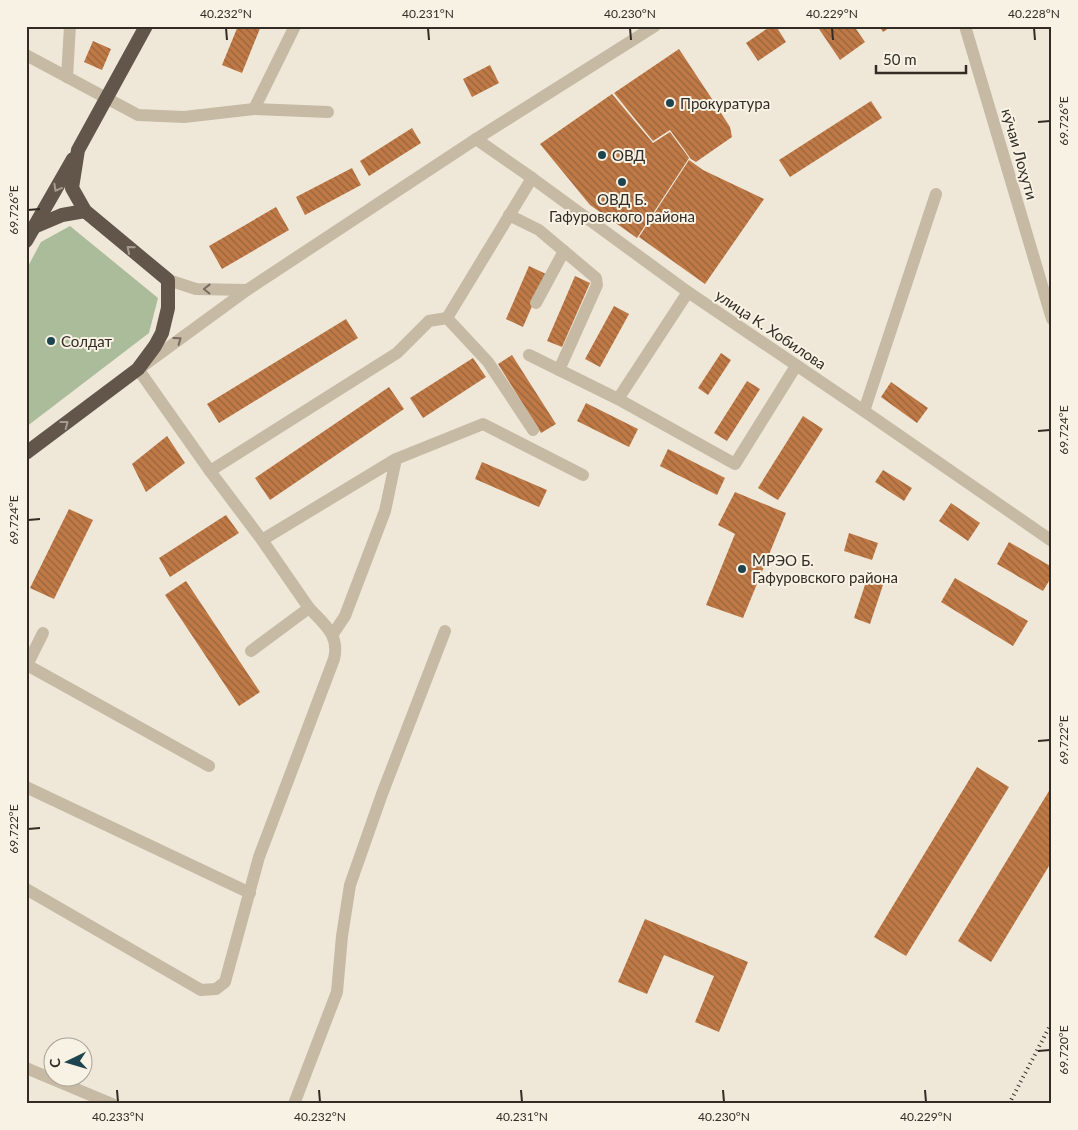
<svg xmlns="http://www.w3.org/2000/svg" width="1078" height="1130" viewBox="0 0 1078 1130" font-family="Lato,sans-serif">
	<defs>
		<pattern id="building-back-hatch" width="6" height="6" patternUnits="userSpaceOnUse" patternTransform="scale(1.25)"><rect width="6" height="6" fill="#be7946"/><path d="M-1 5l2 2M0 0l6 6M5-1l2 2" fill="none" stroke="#9b633a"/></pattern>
	</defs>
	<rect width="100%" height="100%" fill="#efe8d8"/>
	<path fill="#aabc99" d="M70,226L158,298L149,333L26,427V270L41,242Z"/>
	<g fill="url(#building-back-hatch)">
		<path d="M238,26H261L242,73L222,65Z"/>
		<path d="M771,26H776L786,42L758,61L746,43Z"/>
		<path d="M817,26H854L865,42L840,60Z"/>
		<path d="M879,26H892L883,32Z"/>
		<path d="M93,41L111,49L102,70L84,62Z"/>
		<path d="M679,49L712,99L730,127L732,137L696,162L691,159L670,130L653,141L614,93Z"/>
		<path d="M490,65L499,83L472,97L463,79Z"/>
		<path d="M612,94L653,143L670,132L689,158L637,238L590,205L540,144Z"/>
		<path d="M871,101L882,118L790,177L779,160Z"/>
		<path d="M412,128L421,143L369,176L360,161Z"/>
		<path d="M689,160L703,170L764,199L705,284L639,237Z"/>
		<path d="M352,168L361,185L305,215L296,197Z"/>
		<path d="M276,207L289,230L222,269L209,246Z"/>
		<path d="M529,266L546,274L523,327L506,319Z"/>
		<path d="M575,276L590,283L562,347L547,341Z"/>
		<path d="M614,306L629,314L600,367L585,359Z"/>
		<path d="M346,319L358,338L219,423L207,404Z"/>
		<path d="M721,353L731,360L708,395L698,388Z"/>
		<path d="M512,355L556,424L541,433L498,364Z"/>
		<path d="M473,358L486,377L423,418L410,398Z"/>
		<path d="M747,381L760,389L727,441L714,433Z"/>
		<path d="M891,382L928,408L917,423L881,397Z"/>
		<path d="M389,387L404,409L270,500L255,478Z"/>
		<path d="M586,403L638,429L629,447L577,421Z"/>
		<path d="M803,416L823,429L778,500L758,488Z"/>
		<path d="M167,436L185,463L146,492L132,464Z"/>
		<path d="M668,449L725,478L717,495L660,466Z"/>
		<path d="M482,462L547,490L539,507L475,479Z"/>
		<path d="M883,470L912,488L904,501L875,482Z"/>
		<path d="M735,492L786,513L743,618L706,605L735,534L718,525Z"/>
		<path d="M951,503L980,523L968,541L939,521Z"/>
		<path d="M69,509L93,520L54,599L30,588Z"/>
		<path d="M226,515L239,533L170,577L159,558Z"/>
		<path d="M849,533L878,543L872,560L844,551Z"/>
		<path d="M1009,542L1052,567V576L1043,591L997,564Z"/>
		<path d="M955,578L1028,621L1013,646L941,602Z"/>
		<path d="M867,579L883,585L870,624L854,618Z"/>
		<path d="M186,581L260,692L239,706L165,595Z"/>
		<path d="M977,767L1009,787L906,956L874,937Z"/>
		<path d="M1052,786V861L991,962L958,941Z"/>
		<path d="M645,919L748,962L719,1032L695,1022L714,976L664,955L647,994L618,982Z"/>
	</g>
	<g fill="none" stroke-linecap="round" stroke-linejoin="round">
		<g stroke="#c6baa5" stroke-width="12">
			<path d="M965,26L1052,319"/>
			<path d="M26,55L138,115L184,117L254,109L328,112"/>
			<path d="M67,77L70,26"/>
			<path d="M254,109L295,26"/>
			<path d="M476,139L532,178L688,292L864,411L1052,541"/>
			<path d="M532,178L447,318L488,362L533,430"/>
			<path d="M509,215L539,230L596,278L597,285L559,370"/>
			<path d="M536,303L564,251"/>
			<path d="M529,355L618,399L735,464L796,366"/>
			<path d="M138,369L210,471L262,540L396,459L483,424L583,475"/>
			<path d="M618,399L688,292"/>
			<path d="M864,411L936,194"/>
			<path d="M210,471L397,353L429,321L447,318"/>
			<path d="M333,634L345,616L385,511L396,459"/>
			<path d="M251,651L309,608L262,540"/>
			<path d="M27,665L209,766"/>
			<path d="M26,667L43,633"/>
			<path d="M26,787L250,893"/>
			<path d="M26,889L201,990L216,989L225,982L259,857L334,659C340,635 324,624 309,608"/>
			<path d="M26,1068L112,1104"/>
			<path d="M294,1104L337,992L342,936L350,885L382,794L445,631"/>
		</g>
		<g stroke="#c6baa5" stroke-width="12">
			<path d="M168,280L196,289L247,290"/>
			<path d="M143,366L247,290L476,139L655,26"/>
		</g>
		<g stroke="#62564a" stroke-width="14">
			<path d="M36,226L62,215L85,211"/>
			<path d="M26,241L73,159"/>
			<path d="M26,453L138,369L155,346L162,333L168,308V280L85,211L72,188L78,150L146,26"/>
		</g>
		<path stroke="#322c25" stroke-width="4" stroke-dasharray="1 4" stroke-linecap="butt" d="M1009,1104L1052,1022"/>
	</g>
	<defs><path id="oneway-chevron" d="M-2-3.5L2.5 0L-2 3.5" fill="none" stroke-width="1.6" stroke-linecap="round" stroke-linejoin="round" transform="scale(1.25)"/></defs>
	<g stroke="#a59c8f">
		<use href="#oneway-chevron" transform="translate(57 188) rotate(119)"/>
		<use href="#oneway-chevron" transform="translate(130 249) rotate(-140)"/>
		<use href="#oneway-chevron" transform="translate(65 424) rotate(-37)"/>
	</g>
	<g stroke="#756c5f">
		<use href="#oneway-chevron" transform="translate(207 289) rotate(-179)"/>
		<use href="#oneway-chevron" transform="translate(178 340) rotate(-36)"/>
	</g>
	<path fill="none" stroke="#322c25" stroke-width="2" d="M226,28L227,40M428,28L429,40M630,28L631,40M832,28L833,40M1034,28L1035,40M1038,122L1050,121M28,210L40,209M1038,431L1050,430M28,520L40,519M1038,741L1050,740M28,829L40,828M1038,1051L1050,1050M117,1090L118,1102M319,1090L320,1102M521,1090L522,1102M723,1090L724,1102M925,1090L926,1102"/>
	<g fill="#1e4450" stroke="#f7f2e3" stroke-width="2">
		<circle cx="670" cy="103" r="5"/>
		<circle cx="602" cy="155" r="5"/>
		<circle cx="622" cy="182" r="5"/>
		<circle cx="51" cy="341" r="5"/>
		<circle cx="742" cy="569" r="5"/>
	</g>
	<g text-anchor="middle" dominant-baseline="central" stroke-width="4" stroke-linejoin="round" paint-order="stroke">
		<g font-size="15" fill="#322c25" stroke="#f7f2e3" text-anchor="start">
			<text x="680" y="103">Прокуратура</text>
			<text x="612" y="155">ОВД</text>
			<text x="622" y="199" text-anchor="middle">ОВД Б.<tspan x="622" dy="17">Гафуровского района</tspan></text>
			<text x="61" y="341">Солдат</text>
			<text x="752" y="560">МРЭО Б.<tspan x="752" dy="17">Гафуровского района</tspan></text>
		</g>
		<g font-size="15" fill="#322c25" stroke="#f7f2e3">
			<text transform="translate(1020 154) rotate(74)">кӯчаи Лоҳути</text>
			<text transform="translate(771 329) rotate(34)">улица К. Хобилова</text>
		</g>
	</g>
	<rect width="1078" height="1130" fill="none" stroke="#f7f2e3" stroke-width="55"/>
	<g transform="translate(68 1062) rotate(265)"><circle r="24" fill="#f7f2e3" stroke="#a8a397"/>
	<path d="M0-4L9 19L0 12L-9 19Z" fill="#1e4450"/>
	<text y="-8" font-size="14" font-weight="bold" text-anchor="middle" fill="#322c25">С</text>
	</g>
	<path d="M876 65v8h90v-8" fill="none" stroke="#322c25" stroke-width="2.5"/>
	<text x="883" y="65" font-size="15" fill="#322c25" stroke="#f7f2e3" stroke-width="4" paint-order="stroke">50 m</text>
	<rect x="28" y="28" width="1022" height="1074" fill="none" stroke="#322c25" stroke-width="2"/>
	<g font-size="12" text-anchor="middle" fill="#322c25">
		<text x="226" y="18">40.232°N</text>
		<text x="428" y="18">40.231°N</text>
		<text x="630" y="18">40.230°N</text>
		<text x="832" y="18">40.229°N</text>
		<text x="1034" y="18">40.228°N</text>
		<text transform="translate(1064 121) rotate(-90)" y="4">69.726°E</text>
		<text transform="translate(14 210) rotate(-90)" y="4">69.726°E</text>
		<text transform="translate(1064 430) rotate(-90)" y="4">69.724°E</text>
		<text transform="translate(14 520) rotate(-90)" y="4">69.724°E</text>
		<text transform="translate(1064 740) rotate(-90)" y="4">69.722°E</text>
		<text transform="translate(14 829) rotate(-90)" y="4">69.722°E</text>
		<text transform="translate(1064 1050) rotate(-90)" y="4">69.720°E</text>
		<text x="118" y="1121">40.233°N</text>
		<text x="320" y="1121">40.232°N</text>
		<text x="522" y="1121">40.231°N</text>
		<text x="724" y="1121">40.230°N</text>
		<text x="926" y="1121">40.229°N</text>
	</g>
</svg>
